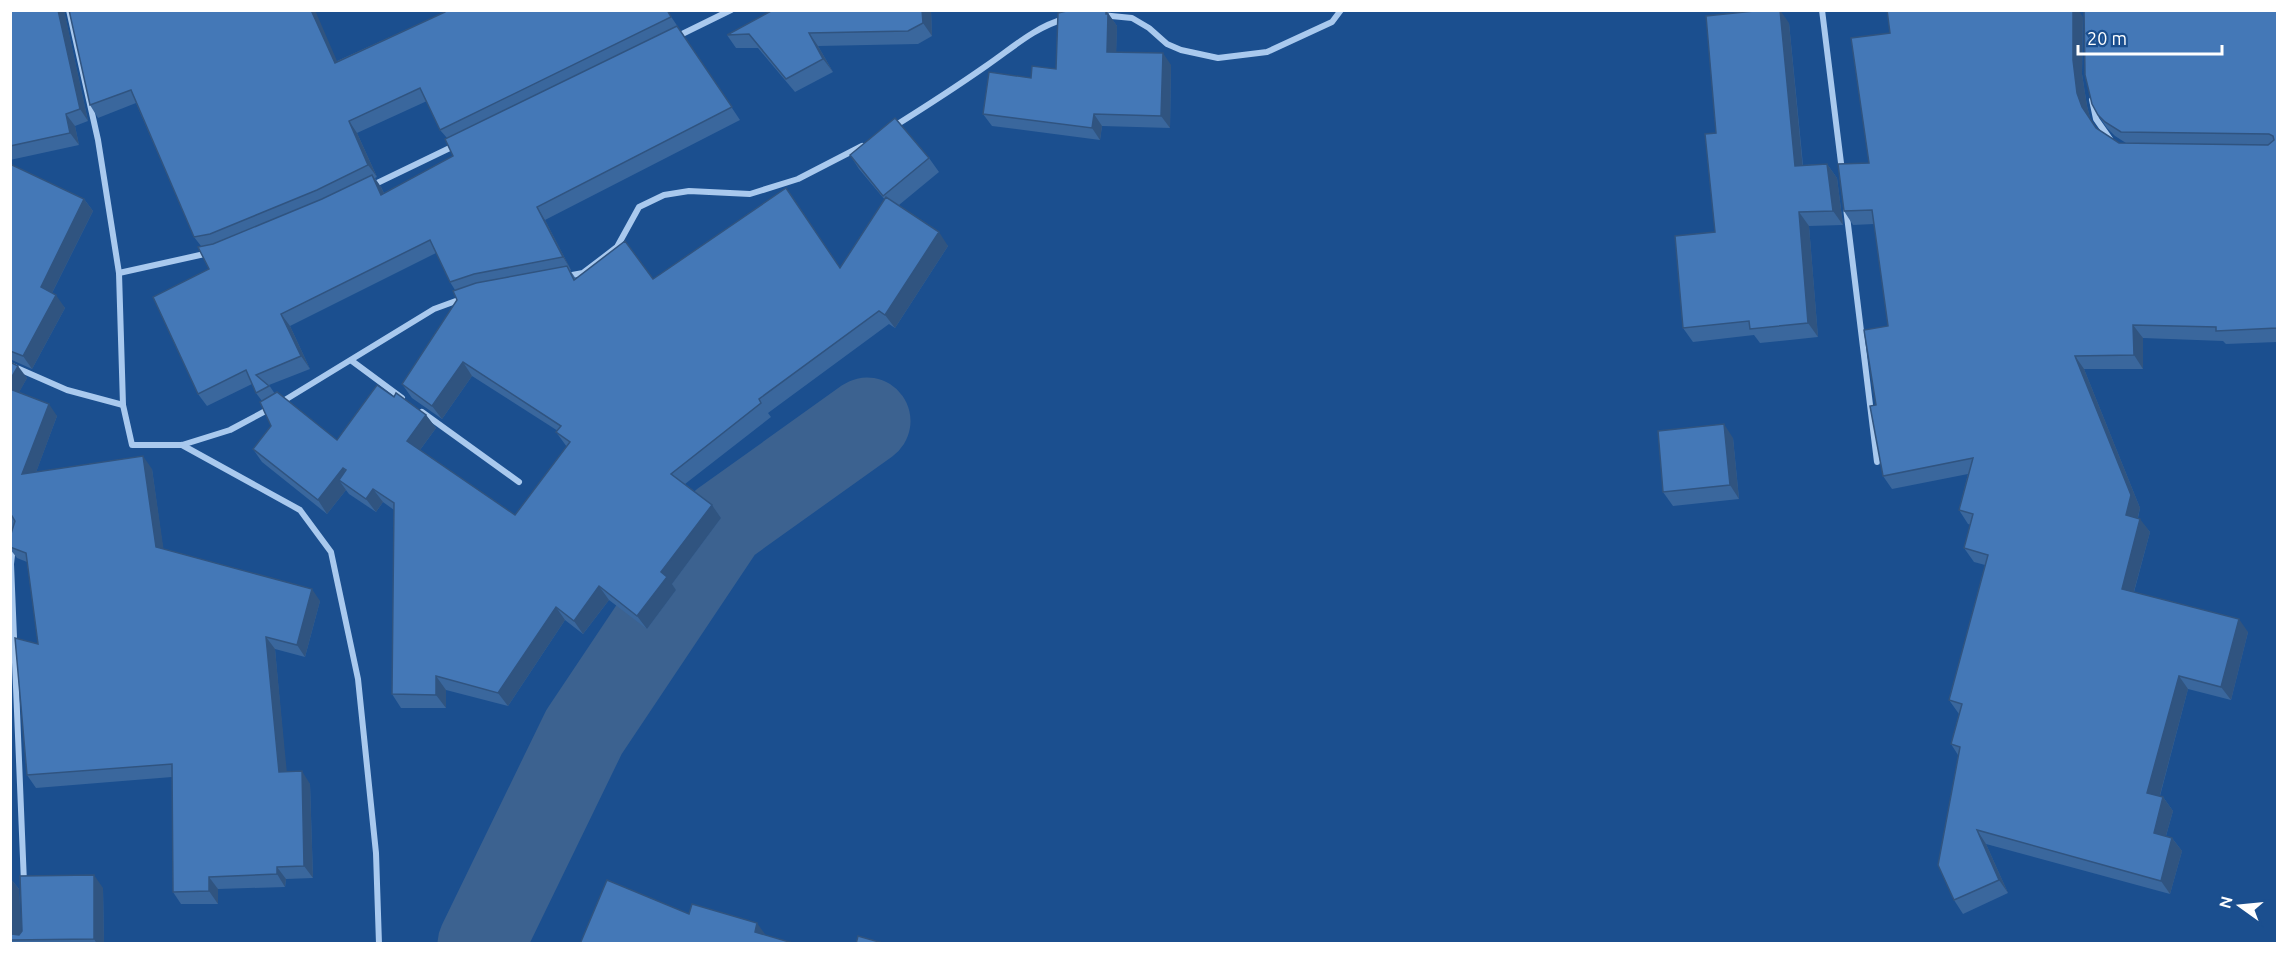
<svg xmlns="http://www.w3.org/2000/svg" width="2288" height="954" viewBox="0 0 2288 954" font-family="Ubuntu,sans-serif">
	<rect width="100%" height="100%" fill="#1b4f8f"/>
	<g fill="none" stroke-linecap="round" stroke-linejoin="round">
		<path stroke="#3c6290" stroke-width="87" d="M481,944L584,732L723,524L867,421"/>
		<g stroke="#a9c9ee" stroke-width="6">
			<path d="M69,10L98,140L119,273L123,405L132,445H182L230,430L271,408"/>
			<path d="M1822,10L1842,171"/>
			<path d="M1101,15L1132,18L1149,28L1167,44L1181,50L1218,58L1267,52L1332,22L1341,10"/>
			<path d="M676,37L731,10"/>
			<path d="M2092,100L2096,119L2110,139"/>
			<path d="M893,127C925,107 956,87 986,66C1011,49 1035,27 1064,19"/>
			<path d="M371,186L456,145"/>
			<path d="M1846,208L1877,462"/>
			<path d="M119,273L209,253"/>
			<path d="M567,276L583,273L617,247L639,207L664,195L689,191L750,194L798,179L862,146"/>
			<path d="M352,361L402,398"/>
			<path d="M10,365L67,390L123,405"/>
			<path d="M280,403L434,309L464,298"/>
			<path d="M422,412L519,482"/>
			<path d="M182,445L300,510L331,552L358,679L376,853L379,944"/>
			<path d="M13,546L11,564L24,883"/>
		</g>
	</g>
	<g fill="#3a679d" fill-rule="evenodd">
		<path d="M10,10L64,11L88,121L75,126L79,145L10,160Z"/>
		<path d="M69,10L337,61L445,12V10H670L668,12L740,120L545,220L571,270H570L576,279H653L840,268L885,200L859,169L850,155L929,158L939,172L899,205L948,246L895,328L889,324L768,413L771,417L685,484L712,505L721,518L672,584L676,590L647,629L609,600L583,634L565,620L508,706L446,690V708H401L392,694L394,510L383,502L376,512L349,494L346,490L327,514L262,462L253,449L271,426L262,401L256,393L252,384L207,406L198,394L209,269L201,246L194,237L136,103L98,118L90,105ZM427,101L440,130L447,138L453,156L384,193L381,187L375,178L377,177L357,133ZM436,253L450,282L455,290L457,300L402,384L412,398L442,419L472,376L558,431L556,432L567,447L515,515L420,450L436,428L426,415L394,397L337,440L275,394L269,385L310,369L290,326Z"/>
		<path d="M931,10L932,36L918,44L818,46L833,72L795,92L758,48H736L727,35Z"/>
		<path d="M1065,10H1115L1114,12L1106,11L1117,26L1116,52L1171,65L1170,128L1102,126L1100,140L992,126L983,114L1031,78L1056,69L1066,12Z"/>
		<path d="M2277,10V342L2226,344L2223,341L2143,338V369H2084L2140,508L2138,518L2150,532L2134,592L2248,632L2231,700L2188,689L2160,796L2163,797L2173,811L2166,836L2172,838L2182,851L2170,894L1986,844L2008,893L1963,914L1954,900L1958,755L1951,744L1959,714L1949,700L1985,565L1974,562L1964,548L1971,525L1968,524L1959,510L1968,474L1892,489L1883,476L1876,405L1888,326L1874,224L1853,225L1844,211L1869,163L2083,17L2082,74L2087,106L2091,121L2096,128L2119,143H2126L2115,136L2107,128L2098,115Z"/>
		<path d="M1789,23L1803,165L1827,164L1837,178L1843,225L1809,226L1818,337L1760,343L1754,335L1693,342L1683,328L1715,232L1716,133Z"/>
		<path d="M10,164L84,199L93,211L52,293L65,308L32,369L12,360L10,361Z"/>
		<path d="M10,362L27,378L19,392L57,416L36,472L152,469L163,549L320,601L305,657L275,649L286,771L310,784L313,878L286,879L285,887L218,889V904H181L173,892L172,777L36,788L27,775L38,644L27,562L17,558L10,549Z"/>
		<path d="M1733,438L1739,499L1673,506L1663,492Z"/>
		<path d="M10,878L19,889L21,932L103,888L104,944H10Z"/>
	</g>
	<g fill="#305480">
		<path d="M58,10H64L88,121L80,109Z"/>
		<path d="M311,10H315L343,75L335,63Z"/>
		<path d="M922,10H931L932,36L923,23Z"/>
		<path d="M1106,10L1117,26L1116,64L1107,52Z"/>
		<path d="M1780,10L1789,23L1804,180L1795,166Z"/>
		<path d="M2073,10H2078L2083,17L2082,74L2087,106L2091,121L2082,107L2077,93L2073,60Z"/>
		<path d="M809,33L818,46L833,72L823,59Z"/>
		<path d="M1163,53L1171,65L1170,128L1161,116Z"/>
		<path d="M66,114L75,126L79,145L70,133Z"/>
		<path d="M1094,114L1102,126L1100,140L1092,128Z"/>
		<path d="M349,121L357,133L377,177L368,165Z"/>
		<path d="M1827,164L1837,178L1843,225L1833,211Z"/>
		<path d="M372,175L381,187L390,207L381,195Z"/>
		<path d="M84,199L93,211L49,299L41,287Z"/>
		<path d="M537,207L545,220L571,270L563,257Z"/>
		<path d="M1799,212L1809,226L1818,337L1808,323Z"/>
		<path d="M939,232L948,246L895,328L885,315Z"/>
		<path d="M56,295L65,308L32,369L23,356Z"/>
		<path d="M281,314L290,326L310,369L301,356Z"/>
		<path d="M2133,325L2143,338V369L2134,355Z"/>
		<path d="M2075,356L2084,369L2140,508L2135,529L2126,515Z"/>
		<path d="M463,362L472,376L442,419L432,406Z"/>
		<path d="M18,366L27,378L15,400L10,393V380Z"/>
		<path d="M49,404L57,416L31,486L22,474Z"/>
		<path d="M426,415L436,428L417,454L407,441Z"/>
		<path d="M1724,424L1733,438L1739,499L1730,485Z"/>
		<path d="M143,456L152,469L165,559L156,547Z"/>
		<path d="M343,468L353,482L339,480L346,490L327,514L318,500Z"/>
		<path d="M373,489L383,502L376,512L366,499Z"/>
		<path d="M712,505L721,518L672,584L676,590L647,629L637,616L661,572Z"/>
		<path d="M2140,519L2150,532L2131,602L2122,589Z"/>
		<path d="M599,586L609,600L583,634L574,621Z"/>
		<path d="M312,589L320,601L305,657L297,645Z"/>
		<path d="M556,607L565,620L508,706L498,693Z"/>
		<path d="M2239,619L2248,632L2231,700L2221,687Z"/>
		<path d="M266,637L275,649L288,784L279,772Z"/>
		<path d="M436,676L446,690V708L436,695Z"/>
		<path d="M2179,676L2188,689L2157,806L2147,793Z"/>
		<path d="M302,771L310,784L313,878L304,866Z"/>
		<path d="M2163,797L2173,811L2163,846L2154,833Z"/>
		<path d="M1977,830L1986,844L2008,893L1999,880Z"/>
		<path d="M2172,838L2182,851L2170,894L2161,881Z"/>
		<path d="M277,867L286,879L285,887L277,874Z"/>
		<path d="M94,875L103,888L104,944H97L94,939Z"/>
		<path d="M209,877L218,889V904L209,891Z"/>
		<path d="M10,878L19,889L22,940L12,934L10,900Z"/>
		<path d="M757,923L765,934L762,942L755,932Z"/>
	</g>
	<g fill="#4478b7" stroke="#305480" stroke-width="1.5">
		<path d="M10,10H58L80,109L66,114L70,133L10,146Z"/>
		<path d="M69,10H311L335,63L445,12V10H667L671,17L440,130L420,88L349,121L368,165L317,190L210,234L194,237L131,90L90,105Z"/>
		<path d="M773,10H922L923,23L908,31L809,33L823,59L786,79L749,34L727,35Z"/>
		<path d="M1071,10H1106V14H1108L1107,52L1163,53L1161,116L1094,114L1092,128L983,114L989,72L1031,78L1032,66L1056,69L1058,13Z"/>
		<path d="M1764,10H1780L1795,166L1827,164L1833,211L1799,212L1808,323L1750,329L1749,321L1683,328L1675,236L1715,232L1705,134L1716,133L1706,16Z"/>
		<path d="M1887,10H2073V60L2077,93L2082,107L2096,128L2119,143L2268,145L2274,140L2273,136L2269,134L2121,132L2105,122L2098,115L2092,104L2085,75L2084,10H2277V328L2216,331V327L2133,325L2134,355L2075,356L2131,495L2126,515L2140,519L2122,589L2239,619L2221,687L2179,676L2147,793L2163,797L2154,833L2172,838L2161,881L1977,830L1999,880L1954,900L1938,865L1960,747L1951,744L1962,704L1949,700L1988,555L1964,548L1973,514L1959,510L1973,458L1883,476L1870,406L1876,405L1864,330L1888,326L1872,210L1844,211L1838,164L1869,163L1851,38L1890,33Z"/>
		<path d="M677,26L732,107L537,207L563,257L474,274L450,282L430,240L281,314L301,356L256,375L269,386L256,393L246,370L198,394L153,297L209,269L198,247L213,244L322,199L372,175L381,195L453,156L445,139Z"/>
		<path d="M895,118L929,158L883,196L850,155Z"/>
		<path d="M10,164L84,199L41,287L56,295L23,356L10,351Z"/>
		<path d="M786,188L840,268L886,197L939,232L885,315L879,311L759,399L761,403L671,474L712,505L661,572L667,577L637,616L599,586L574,621L556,607L498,693L436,676V695L392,694L394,503L373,489L366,499L339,480L346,470L343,468L318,500L253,449L271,426L260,402L277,392L337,440L377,385L394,397L396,393L426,415L407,441L515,515L570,442L556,432L561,426L463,362L432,406L402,384L457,300L453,291L476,283L567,266L574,280L625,241L653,279Z"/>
		<path d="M10,362L18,366L10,380Z"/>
		<path d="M10,389L49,404L22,474L143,456L156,547L312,589L297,645L266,637L279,772L302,771L304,866L277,867V874L209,877V891L173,892L172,764L27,775L15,638L38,644L26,553L10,547V537L15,521L12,516L10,517Z"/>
		<path d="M1724,424L1730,485L1663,492L1658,431Z"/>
		<path d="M94,875V939L10,940V900L12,934L19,935L22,931L20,876Z"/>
		<path d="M607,880L689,914L692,904L757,923L755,932L796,944H580Z"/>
		<path d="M858,936L886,944H856Z"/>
	</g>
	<rect width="2288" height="954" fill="none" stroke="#ffffff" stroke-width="24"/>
	<g transform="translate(2240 906) rotate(285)" stroke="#1b4f8f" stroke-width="4.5" paint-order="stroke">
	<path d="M0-4.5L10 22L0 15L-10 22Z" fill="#ffffff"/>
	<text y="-9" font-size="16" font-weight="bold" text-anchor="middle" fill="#ffffff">N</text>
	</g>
	<path d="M2078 45v9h144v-9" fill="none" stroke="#ffffff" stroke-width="3"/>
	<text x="2087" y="45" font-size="18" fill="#ffffff" stroke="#1b4f8f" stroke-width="4.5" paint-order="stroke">20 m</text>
</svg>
